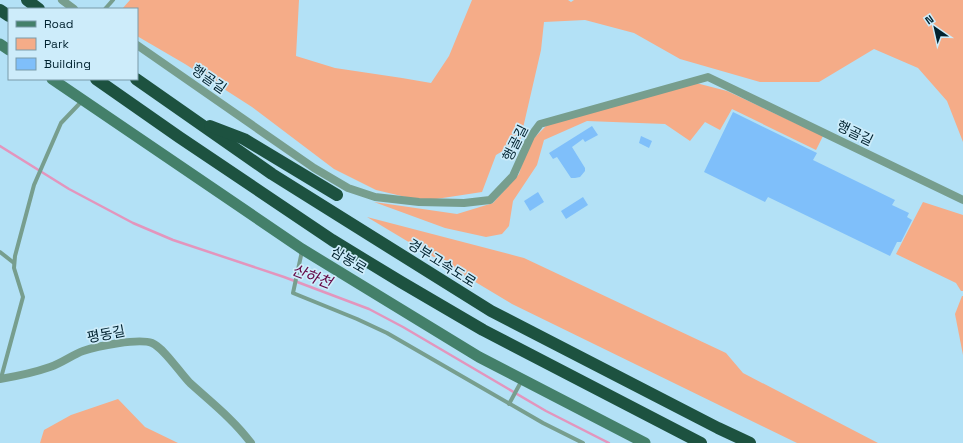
<svg xmlns="http://www.w3.org/2000/svg" width="963" height="443" viewBox="0 0 963 443" font-family="'Space Grotesk','Noto Sans KR',sans-serif">
	<rect width="100%" height="100%" fill="#b3e1f6"/>
	<g fill="#f5ac88">
		<path d="M130,0H299L296,56L335,68L402,78L431,83L449,56L472,0H568L571,2L574,0H963V142L947,101L918,68L874,49L819,82H760L680,59L634,33L585,20L544,22L541,50L520,141L496,155L482,192L423,201L376,190L334,169L252,107L185,64L137,36V9H122Z"/>
		<path d="M696,83L727,91L823,136L816,150L732,109L720,130L705,122L690,141L665,124L587,121L544,140L537,165L513,201L509,226L502,234L486,237L445,228L374,202L457,214L493,203L519,174L531,136L533,139L550,122Z"/>
		<path d="M923,202L963,215V291H961L956,283L896,254Z"/>
		<path d="M367,217L524,258L726,353L743,373L878,443H797L512,304Z"/>
		<path d="M962,296H963V355L955,314Z"/>
		<path d="M118,399L145,427L178,443H40L44,430L71,415Z"/>
	</g>
	<g fill="none" stroke-linecap="round" stroke-linejoin="round">
		<path stroke="#e395bd" stroke-width="2.5" d="M0,146L69,189L133,223L173,240L284,277L369,309L403,327L546,411L609,443"/>
	</g>
	<g fill="#7fbffa">
		<path d="M733,112L817,153L813,160L895,200L892,205L909,213L907,217L912,220L901,242H897L890,256L768,197L765,202L704,172Z"/>
		<path d="M592,126L598,135L585,142L583,139L572,147L585,168V171L580,177L575,178H571L557,157L553,159L549,153Z"/>
		<path d="M641,136L652,141L649,148L639,143Z"/>
		<path d="M538,192L544,202L530,211L524,201Z"/>
		<path d="M583,197L588,205L566,219L561,211Z"/>
	</g>
	<g fill="none" stroke-linecap="round" stroke-linejoin="round">
		<g stroke="#779e8e" stroke-width="4">
			<path d="M105,9L113,0"/>
			<path d="M302,251L293,293L357,319L387,333L543,423L583,443"/>
			<path d="M0,252L14,263"/>
			<path d="M1,378L23,297L14,268L15,256L34,185L61,123L83,100"/>
			<path d="M509,404L522,380"/>
		</g>
		<g stroke="#779e8e" stroke-width="8">
			<path d="M62,0L74,9"/>
			<path d="M137,45L314,168L348,188L375,197L419,202L464,203L490,200L513,176L531,136L540,124L708,77L963,200"/>
			<path d="M0,379C18,376 33,373 50,367C62,363 72,355 83,351C97,346 139,338 152,343C164,348 180,373 190,383C211,402 234,420 251,443"/>
		</g>
		<g stroke="#44806a" stroke-width="11">
			<path d="M0,44L9,50"/>
			<path d="M52,79L302,249L479,357L645,443"/>
		</g>
		<g stroke="#1d5240" stroke-width="12">
			<path d="M27,0L39,9"/>
			<path d="M0,10L9,16"/>
			<path d="M96,79L179,137L332,240L401,282L483,330L701,443"/>
			<path d="M136,79L272,174L491,311L718,428L750,443"/>
			<path d="M210,126L244,139L337,195"/>
		</g>
	</g>
	<g text-anchor="middle" dominant-baseline="central" stroke-width="3.5" stroke-linejoin="round" paint-order="stroke">
		<g font-size="14" fill="#00222f" stroke="#cdecfa">
			<text transform="translate(209 79) rotate(35)">행골길</text>
			<text transform="translate(855 133) rotate(26)">행골길</text>
			<text transform="translate(515 143) rotate(-63)">행골길</text>
			<text transform="translate(349 260) rotate(31)">삼봉로</text>
			<text transform="translate(442 263) rotate(32)">경부고속도로</text>
			<text transform="translate(106 334) rotate(-11)">평동길</text>
		</g>
		<g font-size="15" font-style="italic" fill="#640443" stroke="#cdecfa">
			<text transform="translate(312 276) rotate(21)">산하천</text>
		</g>
	</g>
	<rect x="8" y="8" width="130" height="72" fill="#cdecfa" stroke="#7b9ba9"/>
	<rect x="16" y="21" width="20" height="6" fill="#44806a" stroke="#7b9ba9"/>
	<text x="44" y="28" font-size="12" fill="#00222f">Road</text>
	<rect x="16" y="38" width="20" height="12" fill="#f5ac88" stroke="#7b9ba9"/>
	<text x="44" y="48" font-size="12" fill="#00222f">Park</text>
	<rect x="16" y="58" width="20" height="12" fill="#7fbffa" stroke="#7b9ba9"/>
	<text x="44" y="68" font-size="12" fill="#00222f">Building</text>
	<g transform="translate(935 28) rotate(326)" stroke="#cdecfa" stroke-width="3" paint-order="stroke">
	<path d="M0-3L7 15L0 10L-7 15Z" fill="#00222f"/>
	<text y="-6" font-size="11" font-weight="bold" text-anchor="middle" fill="#00222f">N</text>
	</g>
</svg>
